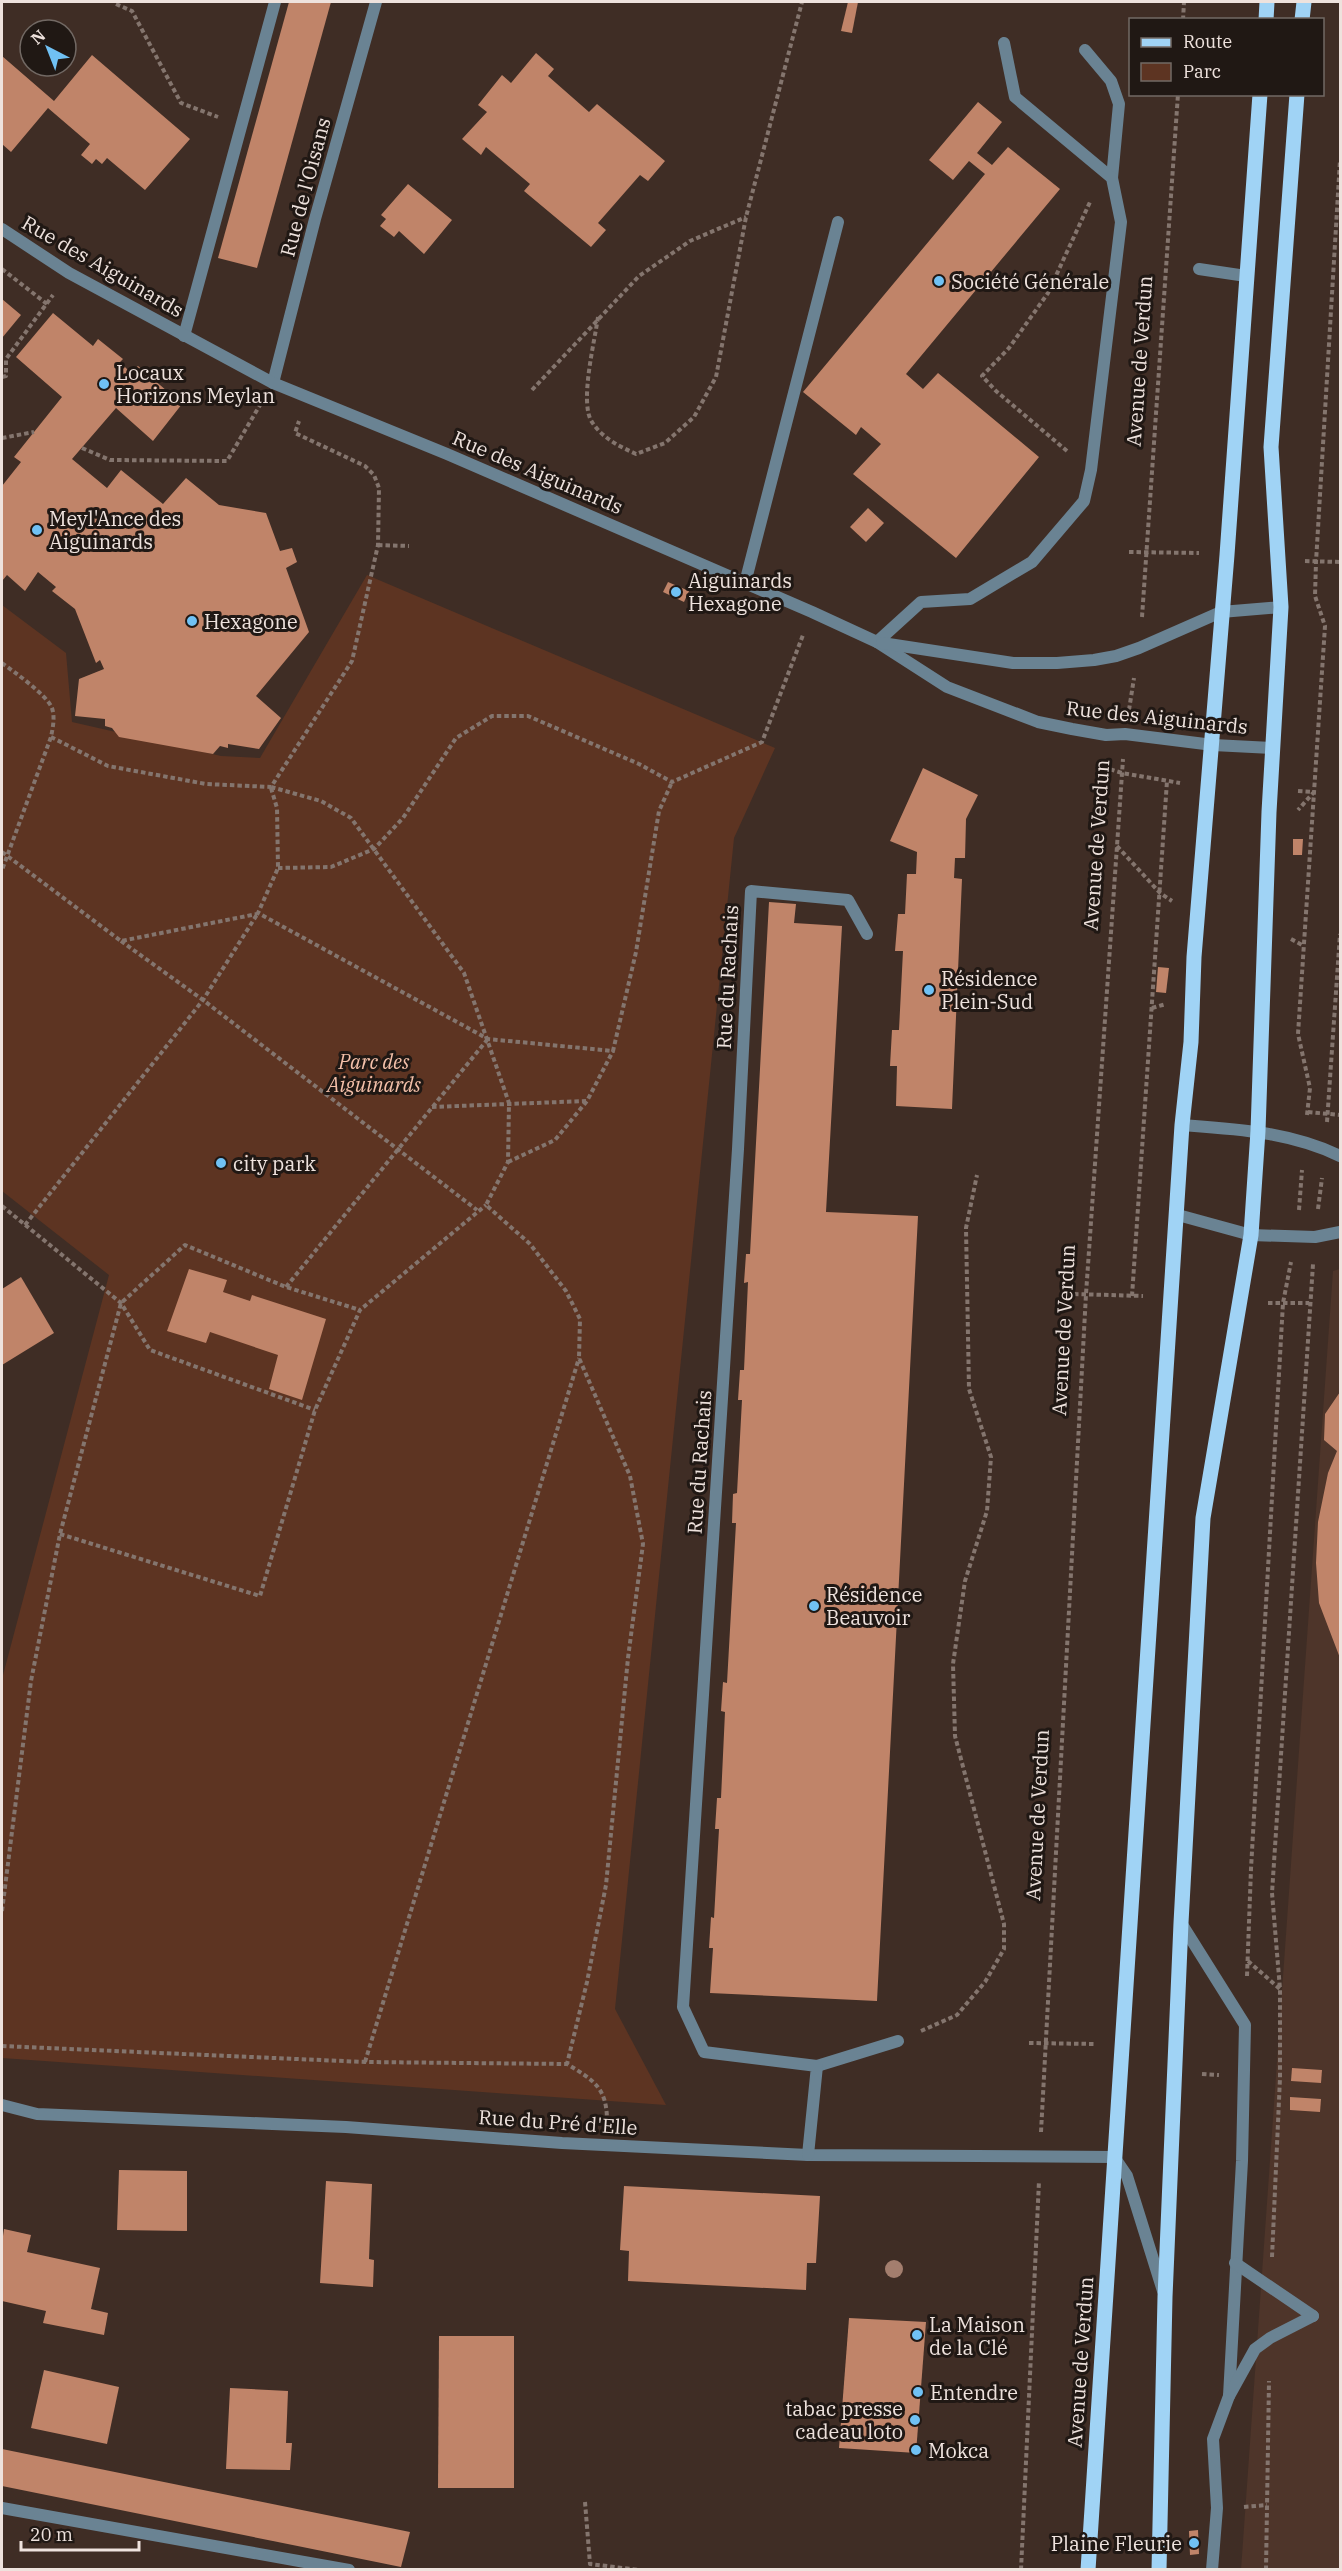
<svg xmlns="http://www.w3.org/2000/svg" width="1342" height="2571" viewBox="0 0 1342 2571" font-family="'IBM Plex Serif',serif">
	<rect width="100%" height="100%" fill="#3f2d25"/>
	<path fill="#4e352a" d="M1340,1269V2569L1241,2570L1333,1271Z"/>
	<path fill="#5d3422" d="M367,575L775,748L734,838L615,2009L666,2105L2,2058V1679L109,1275L2,1191V605L66,653L72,722L221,756L260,758Z"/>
	<g fill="#c08469">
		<path d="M289,2H331L257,268L218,258Z"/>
		<path d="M848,2H858L852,33L841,31Z"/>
		<path d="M536,53L554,69L548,76L589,112L597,104L665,161L648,181L640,175L598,223L606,230L591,247L524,191L530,184L486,147L481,155L462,139L487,112L478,105L502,75L511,83Z"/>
		<path d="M92,55L190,139L145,190L107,158L102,164L96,159L92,164L81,155L90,144L48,108L11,152L2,144V56L54,101Z"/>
		<path d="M978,102L1002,122L977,153L992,165L1008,147L1060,189L906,374L923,389L938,373L1039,457L956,558L853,474L881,444L861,427L856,435L803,392L985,174L969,161L953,180L929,160Z"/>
		<path d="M408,184L452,220L424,254L399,231L394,237L380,226L386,219L381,215Z"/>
		<path d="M2,299L21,315L2,338Z"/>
		<path d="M53,313L93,346L98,339L123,359L120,362L130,372L138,366L182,404L153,441L116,408L72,459L107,488L121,470L163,504L186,478L219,505L266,513L280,551L292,548L297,562L286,568L309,632L256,696L281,718L259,749L228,744V748L220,746L213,754L119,737L112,728L105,726V719L75,716L79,679L104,669L100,660L96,663L75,609L52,591L56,587L38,572L25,591L7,575L2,581V486L21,462L14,457L62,397L16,357Z"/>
		<path d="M868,508L884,523L866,542L850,527Z"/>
		<path d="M668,582L689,591L684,602L663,592Z"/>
		<path d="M923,768L978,795L966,819L965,858H955L954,878L962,879L952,1109L896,1106L897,1066H890L892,1030H899L903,951H895L898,914H905L907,874H916L917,852L890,841Z"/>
		<path d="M1293,839H1303L1302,855H1293Z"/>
		<path d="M769,902L796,904L794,923L842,926L826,1212L918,1216L877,2001L710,1993L713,1948H709L711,1917L714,1918L719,1829H715L717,1798H721L725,1712L721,1711L723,1682L727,1683L736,1523H732L733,1494L737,1493L742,1400H738L740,1370H744L748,1282L744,1283L746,1254H750Z"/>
		<path d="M1158,967L1169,968L1166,993L1156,992Z"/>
		<path d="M189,1269L227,1280L223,1292L250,1301L252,1295L326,1319L302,1400L269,1389L278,1355L210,1332L206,1343L167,1331Z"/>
		<path d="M21,1277L54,1333L2,1365V1289Z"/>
		<path d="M1340,1392V1658L1319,1603L1316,1563L1318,1522L1328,1473L1337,1451L1324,1440L1325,1414Z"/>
		<path d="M1292,2068L1322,2070L1321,2083L1291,2081Z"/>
		<path d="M1290,2097L1321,2099L1320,2112L1290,2110Z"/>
		<path d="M119,2170L187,2171V2231L117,2230Z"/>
		<path d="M326,2181L372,2184L369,2259L374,2260L373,2287L320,2283Z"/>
		<path d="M624,2186L820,2196L816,2263H807L806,2290L628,2281L629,2251L620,2250Z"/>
		<path d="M4,2229L31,2235L27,2252L100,2268L91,2309L108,2313L104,2335L43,2323L46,2311L2,2301V2243Z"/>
		<path d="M849,2318L926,2322L916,2453L839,2448Z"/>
		<path d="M439,2336H514V2488H438Z"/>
		<path d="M44,2370L119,2387L107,2444L31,2428Z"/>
		<path d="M230,2388L288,2391L286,2443H292L290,2470L226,2469Z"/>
		<path d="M2,2449L410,2532L401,2567L2,2486Z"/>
		<path d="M1198,2530L1199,2554L1190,2555L1189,2531Z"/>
	</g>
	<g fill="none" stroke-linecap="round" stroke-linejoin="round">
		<g stroke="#84756e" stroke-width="4" stroke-dasharray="4.5 3" stroke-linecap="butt">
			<path d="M116,4L132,11L181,103L218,117"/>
			<path d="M1183,20L1184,2"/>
			<path d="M2,269L47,304"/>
			<path d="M598,317C595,340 579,403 592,422C602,438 619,446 636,454L665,443L694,417L716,377L746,217L802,2"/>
			<path d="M2,377L6,376V359L53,295"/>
			<path d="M532,390L639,276L690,241L746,217"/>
			<path d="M2,438L34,432"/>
			<path d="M82,448L110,460L227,461L260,405"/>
			<path d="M1067,451L996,391L982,376L1009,348L1048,293L1090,202"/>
			<path d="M378,545L409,546"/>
			<path d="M1129,552L1199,553"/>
			<path d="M1305,561L1340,562"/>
			<path d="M1142,617L1178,94"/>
			<path d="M2,663C14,672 46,694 52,708C55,717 53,727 51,737L2,870"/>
			<path d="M1129,710L1134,678"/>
			<path d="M51,737L108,766L206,784L271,787L352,661L378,545L379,488L374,475L365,466L295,433L299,421"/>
			<path d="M1103,767L1122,773L1180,783"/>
			<path d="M271,787L321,801L351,818L464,973L509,1103L508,1162L486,1205L530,1244L566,1291L580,1319L579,1358L630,1476L643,1544L628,1658L606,1885L587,1982L567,2064"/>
			<path d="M271,788L277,808L278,868L258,913L488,1039L613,1051L636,952L659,811L672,782"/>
			<path d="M1298,791L1314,792L1298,810"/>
			<path d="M1117,846L1160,893L1172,901"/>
			<path d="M2,852L121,941L257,914"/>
			<path d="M278,868L331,867L374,849L403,818L456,738L492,716H528L639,764L672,782L762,742L803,635"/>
			<path d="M1291,939L1304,946"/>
			<path d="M121,941L203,1000L477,1210"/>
			<path d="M1152,1008L1166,1004"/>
			<path d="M432,1107L586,1101"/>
			<path d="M1308,1112L1340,1115"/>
			<path d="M1307,1115L1310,1088L1298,1034L1325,626L1315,596L1316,562L1340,160"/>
			<path d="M1327,1122L1340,934"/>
			<path d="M508,1162L555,1140L587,1101L613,1051"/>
			<path d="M2,1206L121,1303L150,1350L315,1410"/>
			<path d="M1318,1209L1322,1178"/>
			<path d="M1299,1210L1302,1170"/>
			<path d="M25,1225L203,1000L258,913"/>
			<path d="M286,1287L487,1040"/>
			<path d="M1074,1294L1143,1296"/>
			<path d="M1132,1296L1167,781"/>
			<path d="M1268,1303H1309"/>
			<path d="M60,1534L260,1596L315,1410L360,1310L486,1205"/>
			<path d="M2,1911L31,1681L60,1534L121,1303L185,1245L286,1287L360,1310"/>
			<path d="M1248,1961L1280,1989"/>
			<path d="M1247,1976L1251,1869L1283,1303L1291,1262"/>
			<path d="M921,2031L957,2015L985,1982L1004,1949V1924L955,1736L953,1664L965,1581L987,1511L991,1457L969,1389L966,1228L977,1175"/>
			<path d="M1029,2043L1095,2044"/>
			<path d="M2,2046L365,2062L567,2064C593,2080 607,2087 607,2121"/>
			<path d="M365,2062L579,1358"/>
			<path d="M1202,2074L1219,2075"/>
			<path d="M1041,2132L1086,1294L1123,759"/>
			<path d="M1272,2257L1280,2078V1989L1272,1893L1313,1264"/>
			<path d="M585,2502L590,2564L639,2570"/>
			<path d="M1244,2507L1267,2505"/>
			<path d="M1021,2570L1039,2181"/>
			<path d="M1266,2570L1269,2381"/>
		</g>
		<g stroke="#6a8393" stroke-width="12">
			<path d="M1085,50L1111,81L1119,104L1112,178"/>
			<path d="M1199,269L1246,276"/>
			<path d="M745,583L838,222"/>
			<path d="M877,642L921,602L970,599L1032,562L1084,501L1091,470L1121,222L1112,178L1015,97L1004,43"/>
			<path d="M1181,1923L1245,2025L1242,2161L1229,2396"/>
			<path d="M1235,2263L1313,2316"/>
			<path d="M2,2508L349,2570"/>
			<path d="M1212,2570L1217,2508L1213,2439L1229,2396L1255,2349L1270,2338L1313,2316"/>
		</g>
		<g stroke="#6a8393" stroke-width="12">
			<path d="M184,336L275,2"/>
			<path d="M273,383L315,219L376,2"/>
			<path d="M817,2066L898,2041"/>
			<path d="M2,2105L37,2114L346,2127L562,2143L808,2155L1114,2157L1127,2176L1163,2291"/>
			<path d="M808,2155L817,2066L704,2052L683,2007L738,1149L751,891L848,900L867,934"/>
		</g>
		<g stroke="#6a8393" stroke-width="12">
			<path d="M2,229L69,273L273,383L447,454L812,612L877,642L947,687L1038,722L1072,729L1106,735L1125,734L1213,745L1272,748"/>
			<path d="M882,643L1013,663H1057L1094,660L1116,656L1139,648L1221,612L1281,607"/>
			<path d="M1182,1125C1237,1129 1290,1132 1340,1156"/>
			<path d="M1178,1215L1251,1235L1315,1237L1340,1232"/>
		</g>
		<g stroke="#a0d3f5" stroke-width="15">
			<path d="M1266,20L1267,2"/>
			<path d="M1302,20L1304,2"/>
			<path d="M1088,2570L1182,1125L1191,1042L1194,957L1227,555L1260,94"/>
			<path d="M1159,2570L1165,2297L1181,1923L1203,1518L1251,1235L1258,1131L1269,812L1281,607L1271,447L1297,94"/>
		</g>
	</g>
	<circle fill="#a37e6e" cx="894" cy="2269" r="9"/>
	<g fill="#70c1f4" stroke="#201814" stroke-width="2">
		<circle cx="939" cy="281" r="6"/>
		<circle cx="104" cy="384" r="6"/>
		<circle cx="37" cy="530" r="6"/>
		<circle cx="676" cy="592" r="6"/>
		<circle cx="192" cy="621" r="6"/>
		<circle cx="929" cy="990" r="6"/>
		<circle cx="221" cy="1163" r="6"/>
		<circle cx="814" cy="1606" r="6"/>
		<circle cx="917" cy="2335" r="6"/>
		<circle cx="918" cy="2392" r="6"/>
		<circle cx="915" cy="2420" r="6"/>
		<circle cx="916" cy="2450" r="6"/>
		<circle cx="1194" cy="2543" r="6"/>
	</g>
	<g text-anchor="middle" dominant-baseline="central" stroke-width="6" stroke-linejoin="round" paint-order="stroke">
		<g font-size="20" fill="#eee2dd" stroke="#201814">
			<text transform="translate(305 187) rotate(-75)">Rue de l'Oisans</text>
			<text transform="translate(103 266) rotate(30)">Rue des Aiguinards</text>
			<text transform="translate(1139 361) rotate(-86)">Avenue de Verdun</text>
			<text transform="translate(538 472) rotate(23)">Rue des Aiguinards</text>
			<text transform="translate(1157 717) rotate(6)">Rue des Aiguinards</text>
			<text transform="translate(1096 845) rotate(-86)">Avenue de Verdun</text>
			<text transform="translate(727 977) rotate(-87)">Rue du Rachais</text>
			<text transform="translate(1063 1330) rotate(-87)">Avenue de Verdun</text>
			<text transform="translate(699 1462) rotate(-86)">Rue du Rachais</text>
			<text transform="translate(1037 1815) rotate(-87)">Avenue de Verdun</text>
			<text transform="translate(558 2122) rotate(4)">Rue du Pré d'Elle</text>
			<text transform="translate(1080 2362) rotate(-86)">Avenue de Verdun</text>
		</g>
		<g font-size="20" fill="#eee2dd" stroke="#201814" text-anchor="start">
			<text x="951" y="281">Société Générale</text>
			<text x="116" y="372">Locaux<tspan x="116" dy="23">Horizons Meylan</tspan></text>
			<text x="49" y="518">Meyl'Ance des<tspan x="49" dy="23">Aiguinards</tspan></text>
			<text x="688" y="580">Aiguinards<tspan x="688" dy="23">Hexagone</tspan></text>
			<text x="204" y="621">Hexagone</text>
			<text x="941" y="978">Résidence<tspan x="941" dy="23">Plein-Sud</tspan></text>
			<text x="233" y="1163">city park</text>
			<text x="826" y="1594">Résidence<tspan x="826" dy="23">Beauvoir</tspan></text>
			<text x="929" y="2324">La Maison<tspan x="929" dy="23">de la Clé</tspan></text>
			<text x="930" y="2392">Entendre</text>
			<text x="903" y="2408" text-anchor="end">tabac presse<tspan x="903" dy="23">cadeau loto</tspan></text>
			<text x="928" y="2450">Mokca</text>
			<text x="1182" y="2543" text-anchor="end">Plaine Fleurie</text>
		</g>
		<g font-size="20" font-style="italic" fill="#f4c0a9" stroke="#201814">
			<text x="374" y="1061">Parc des<tspan x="374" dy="23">Aiguinards</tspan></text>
		</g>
	</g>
	<rect width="1342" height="2571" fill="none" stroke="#eee2dd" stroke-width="6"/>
	<rect x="1129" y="18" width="195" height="78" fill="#201814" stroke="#726964" stroke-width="1.5"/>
	<rect x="1141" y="38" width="30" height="9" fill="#a0d3f5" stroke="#726964" stroke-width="1.5"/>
	<text x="1183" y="48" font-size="18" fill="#eee2dd">Route</text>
	<rect x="1141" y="63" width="30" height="18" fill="#5d3422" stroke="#726964" stroke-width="1.5"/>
	<text x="1183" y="78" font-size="18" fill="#eee2dd">Parc</text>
	<g transform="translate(48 48) rotate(318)"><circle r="28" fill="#201814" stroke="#726964" stroke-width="1.5"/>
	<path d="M0-4.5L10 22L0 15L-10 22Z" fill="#70c1f4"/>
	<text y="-9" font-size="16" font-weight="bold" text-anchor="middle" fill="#eee2dd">N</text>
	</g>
	<path d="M21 2541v9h118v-9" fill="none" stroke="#eee2dd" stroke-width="3"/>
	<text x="30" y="2541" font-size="18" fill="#eee2dd" stroke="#201814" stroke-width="4.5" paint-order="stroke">20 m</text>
</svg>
